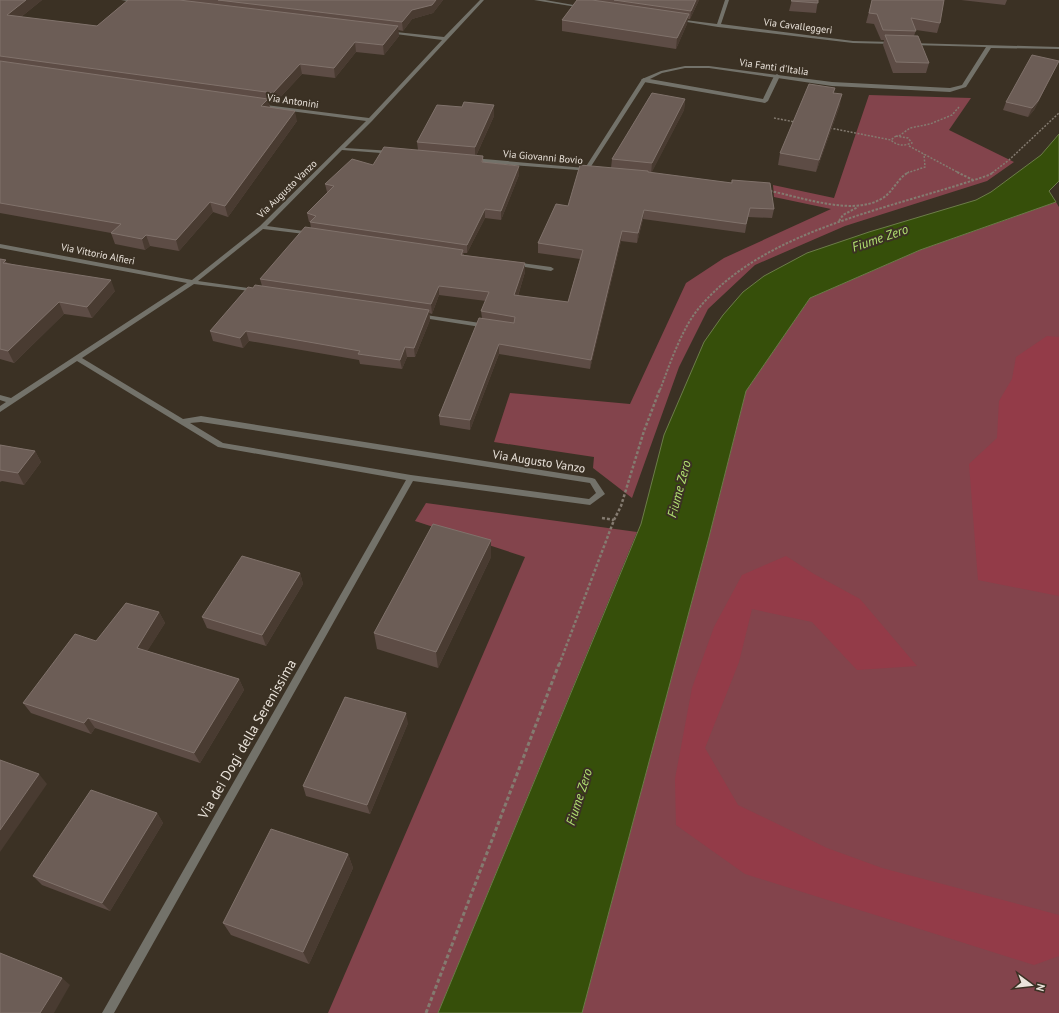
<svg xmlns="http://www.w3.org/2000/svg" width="1059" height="1013" viewBox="0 0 1059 1013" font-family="'PT Sans',sans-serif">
	<rect width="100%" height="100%" fill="#3b3124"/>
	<g fill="#83444c">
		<path d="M869,95L971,98L949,130L1014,162L987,181L845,226L755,265L708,309L679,367L632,498L593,468L594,457L494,442L510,393L630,404L686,283L724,258L831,209L774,197L773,185L834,198Z"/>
		<path d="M1056,202L1059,207V1013H582L709,537L746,391L810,298L920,250Z"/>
		<path d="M426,503L637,532L438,1013H328L525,557L415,521Z"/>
	</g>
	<g fill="#933b48">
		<path d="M1047,336L1059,337V596L978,580L969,464L997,438L999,401L1012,379L1016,357Z"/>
		<path d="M786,556L814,574L860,599L917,666L857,670L812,622L752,609L739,662L705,748L738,805L827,848L882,868L1059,915V956L1034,965L745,874L676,825L675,779L692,688L714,627L742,575Z"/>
	</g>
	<path fill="#364f0a" stroke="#6c7c49" d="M1059,134V181L1049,191L1056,202L920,250L810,298L746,391L709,537L582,1013H438L641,524L664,435L704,342L723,315L743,292L764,276L807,253L869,232L976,200L991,192L1041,155Z"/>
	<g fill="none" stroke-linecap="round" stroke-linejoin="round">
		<g stroke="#847b70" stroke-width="1.5" stroke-dasharray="2 1.5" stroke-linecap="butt">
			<path d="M774,118L795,122"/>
			<path d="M830,128L891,140"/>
			<path d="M896,136L908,138L912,143C904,146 897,146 891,140Z"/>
			<path d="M899,136L910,128L930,124L952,115L959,107"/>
			<path d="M909,146L959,173"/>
			<path d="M907,173L925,167L924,154"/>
			<path d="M992,173L1009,160L1059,113"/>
		</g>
		<g stroke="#847b70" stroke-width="2" stroke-dasharray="2.5 1.5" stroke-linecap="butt">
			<path d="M957,172L973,180"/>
			<path d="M770,191C801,197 852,216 881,199C893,193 897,178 909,172"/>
			<path d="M839,221L843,215L858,207"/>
			<path d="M660,390C669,366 682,328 699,308C765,228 895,208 989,175L994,172"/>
		</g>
		<g stroke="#847b70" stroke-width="2.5" stroke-dasharray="3 2" stroke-linecap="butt">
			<path d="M602,518L614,520"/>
			<path d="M559,665L614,520L621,506L644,431L660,389"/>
		</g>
		<path stroke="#847b70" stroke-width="3" stroke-dasharray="4 2.5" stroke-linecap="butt" d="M426,1013L559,664"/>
		<path fill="#73726a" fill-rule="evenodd" d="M777,74L780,76L768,101L765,103L644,82L641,80L644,78L763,99L774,76Z"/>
		<g fill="#73726a" fill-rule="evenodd">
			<path d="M121,0H133L140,2L138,3Z"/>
			<path d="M480,0H484L372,121L345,148L392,151L395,153L394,154L342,150L267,226L311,232L314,234L313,235L263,229L198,281L255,289L258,291L257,292L194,284L82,358L183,419L201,416L592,478L595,479L605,494L590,505L413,481L114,1013H102L406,480L218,447L77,361L0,412V406L6,402L0,400V395L11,398L187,283L0,248V244L192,280L260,226L366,121L260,107L257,105L258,104L369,118L442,40L388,33H386V31L444,37ZM201,422L590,483L596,493L589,499L411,475L223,443L190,423Z"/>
			<path d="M534,0H545L585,7L583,8Z"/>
			<path d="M725,0H729L721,24L853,41L894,42L896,43L894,44L853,43L718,27L675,20L677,19L717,24Z"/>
			<path d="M910,43L1059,47V49L991,48L966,87L950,92L832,86L709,68H685L662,73L646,81L590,168L592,170L591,171L473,162L470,160L473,158L585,168L642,79L661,71L685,66H709L832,82L950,88L962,85L986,47L912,45H910Z"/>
			<path d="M514,262L551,267L554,269L551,271L512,265V263Z"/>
			<path d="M419,314L487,324L490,326L487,328L417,317V315Z"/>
		</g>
	</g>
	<g fill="#5d4c45">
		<path d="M0,0H42L21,17L97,26L128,0H443L433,13L412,19L403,31L398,30L399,36L384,55L356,52L335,78L302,74L275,103H269L270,107L297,121L228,217L213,212L179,251L150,246L145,250L115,244L111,233L0,213Z"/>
		<path d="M577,0H699L690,19H688L687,24L676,49L562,31V20Z"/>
		<path d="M792,0H818L816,13L789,11Z"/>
		<path d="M872,0L940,23L937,33L916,30L914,36L929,63L926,73H893L883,45L884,40H881L874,24L866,23Z"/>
		<path d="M961,0H1007L1005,5Z"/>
		<path d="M1055,69L1034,110L1028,117L1003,110L1006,102Z"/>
		<path d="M835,88L834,93L840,105L816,172L778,165L780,153Z"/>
		<path d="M685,99L684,110L651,173L731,183L732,180L774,209L772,218L748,217L745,233L643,219L637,243L621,241L590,369L499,354L470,430L440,425L439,416L482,318L481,311L486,301L439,295L432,314L429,313L430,320L415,357H407L402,369L360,364L359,360L249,341L243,348L213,341L210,331L253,288L262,286L260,279L311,228L310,222H309L307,213L328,193L327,192L325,184L373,165L418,150L417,142L494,116L476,156H483V162L519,175L501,220L485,218L467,253H463L464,255L525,263V272L518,296L568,302L580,259L538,253V243L568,206L611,168L612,159Z"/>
		<path d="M0,259L8,263L115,291L92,318L64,314L14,363L0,359Z"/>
		<path d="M0,445L35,451L41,462L24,485L2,481L0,482Z"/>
		<path d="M491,557L438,668L377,649L374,633Z"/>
		<path d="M300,573L303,584L266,646L207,628L202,617Z"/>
		<path d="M159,612L165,623L147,651L239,679L244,690L200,763L95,728L91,734L31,713L23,703L96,641Z"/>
		<path d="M408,723L370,814L306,796L303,786Z"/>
		<path d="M157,813L163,823L110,911L42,885L33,876Z"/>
		<path d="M348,854L353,868L309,964L231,935L223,923Z"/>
	</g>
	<g fill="#493b31">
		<path d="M26,0H42L11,25L7,15Z"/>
		<path d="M436,0H443L433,13L412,19L403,31L402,22L412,10Z"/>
		<path d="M696,0H699L690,19L691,11Z"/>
		<path d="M689,14L687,24L676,49L677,38Z"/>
		<path d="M398,26L399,36L384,55L383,45Z"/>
		<path d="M355,42L356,52L335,78L334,68Z"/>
		<path d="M1059,61L1055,69L1034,110L1028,117L1032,108Z"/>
		<path d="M300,64L302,74L275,103L273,93Z"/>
		<path d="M842,94L840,105L816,172L819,160Z"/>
		<path d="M268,99L270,109L261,106Z"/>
		<path d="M685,99L684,110L651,174L652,163Z"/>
		<path d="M494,105V116L475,158V147Z"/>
		<path d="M295,111L297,121L228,217L225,206Z"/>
		<path d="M519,166V175L501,220V211Z"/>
		<path d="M210,202L213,212L179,251L176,240Z"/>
		<path d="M485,209V218L467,253V245Z"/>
		<path d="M644,210L643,219L637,243L638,233Z"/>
		<path d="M622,231L621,241L590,369L591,360Z"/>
		<path d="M146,235L150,246L145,250L142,239Z"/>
		<path d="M525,263V272L515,305L514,295Z"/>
		<path d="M111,280L115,291L92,318L87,307Z"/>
		<path d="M439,286V295L432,314L431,304Z"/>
		<path d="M59,302L64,314L14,363L8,351Z"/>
		<path d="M429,310L430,320L415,357L414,348Z"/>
		<path d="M246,331L249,341L243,348L240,338Z"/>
		<path d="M499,344V354L470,430V420Z"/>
		<path d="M405,347L407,357L402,369L400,360Z"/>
		<path d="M35,451L41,462L24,485L18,473Z"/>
		<path d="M491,540V557L438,668L436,652Z"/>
		<path d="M300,573L303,584L266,646L262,635Z"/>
		<path d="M159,612L165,623L143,658L137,648Z"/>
		<path d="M239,679L244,690L200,763L194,753Z"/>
		<path d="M406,713L408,723L370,814L367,805Z"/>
		<path d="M88,718L95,728L91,734L84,723Z"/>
		<path d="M39,774L47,784L0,852V830Z"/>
		<path d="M157,813L163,823L110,911L102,903Z"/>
		<path d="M348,854L353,868L309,964L303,952Z"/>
		<path d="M62,978L70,985L54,1013H40Z"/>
	</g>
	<g fill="#6c5d56" stroke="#80726b">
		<path d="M0,0H26L7,15L97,26L128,0H179L398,26L383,45L355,42L334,68L300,64L273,93L0,56Z"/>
		<path d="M218,0H436L432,5L412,10L402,22Z"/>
		<path d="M577,0H592L689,14L677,38L562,20Z"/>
		<path d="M614,0H696L691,11Z"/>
		<path d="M792,0H818V3L791,1Z"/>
		<path d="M872,0H944L940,23L911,18L916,31L883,30L877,14L869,13Z"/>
		<path d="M885,35L918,36L929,63L896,62Z"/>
		<path d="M1032,55L1059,61L1038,101L1032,108L1006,102Z"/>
		<path d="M0,61L268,99L261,106L295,111L225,206L210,202L176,240L146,235L142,239L111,233L121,224L0,203Z"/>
		<path d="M809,84L835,88L833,93L842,94L819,160L780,153Z"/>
		<path d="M652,93L685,99L652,163L612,159Z"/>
		<path d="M464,102L494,105L475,147L417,142L437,105L462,107Z"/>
		<path d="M384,147L483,156L482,162L519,166L501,211L485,209L467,245L310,222L316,216L307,213L334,186L325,184L352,159L373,165Z"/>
		<path d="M580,165L648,171V172L732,183V180L770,183L774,209L750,208L746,224L644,210L638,233L622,231L591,360L499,344L470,420L439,416L479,318L514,323L515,317L481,311L489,292L439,286L431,304L260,279L305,227L463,250L461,255L525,263L514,295L568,302L583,250L538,243L556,204L568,206Z"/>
		<path d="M0,259L6,260L3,263L111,280L87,307L59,302L8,351L0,349Z"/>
		<path d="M255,285L429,310L414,348L405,347L400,360L358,354L360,351L246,331L240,338L210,331L248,287L253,288Z"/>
		<path d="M0,445L35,451L18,473L0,470Z"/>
		<path d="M433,524L491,540L436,652L374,633Z"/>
		<path d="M242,556L300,573L262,635L202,617Z"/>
		<path d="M126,603L159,612L137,648L239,679L194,753L88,718L84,723L23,703L75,634L96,641Z"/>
		<path d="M345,697L406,713L367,805L303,786Z"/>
		<path d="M0,760L39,774L0,830Z"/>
		<path d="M91,790L157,813L102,903L33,876Z"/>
		<path d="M271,829L348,854L303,952L223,923Z"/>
		<path d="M0,953L62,978L40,1013H0Z"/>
	</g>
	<g text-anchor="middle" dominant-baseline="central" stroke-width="4" stroke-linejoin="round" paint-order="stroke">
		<g font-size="10" fill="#ebe4dc" stroke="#3b3124">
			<text transform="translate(798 26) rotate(7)">Via Cavalleggeri</text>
			<text transform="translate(774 67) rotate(8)">Via Fanti d'Italia</text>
			<text transform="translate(293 101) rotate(8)">Via Antonini</text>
			<text transform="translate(543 157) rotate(5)">Via Giovanni Bovio</text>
			<text transform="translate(287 189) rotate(-44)">Via Augusto Vanzo</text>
			<text transform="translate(98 254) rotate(11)">Via Vittorio Alfieri</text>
		</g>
		<g font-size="12" fill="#ebe4dc" stroke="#3b3124">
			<text transform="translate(539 461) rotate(9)">Via Augusto Vanzo</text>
		</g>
		<g font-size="13" font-style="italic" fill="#b2e172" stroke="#3b3124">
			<text transform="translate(880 238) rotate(-19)">Fiume Zero</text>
			<text transform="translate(679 489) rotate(-75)">Fiume Zero</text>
			<text transform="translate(579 797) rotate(-72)">Fiume Zero</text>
		</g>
		<g font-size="14" fill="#ebe4dc" stroke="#3b3124">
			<text transform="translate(247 739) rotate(-60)">Via dei Dogi della Serenissima</text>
		</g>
	</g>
	<g transform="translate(1031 985) rotate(105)" stroke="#3b3124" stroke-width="3" paint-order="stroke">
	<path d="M0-3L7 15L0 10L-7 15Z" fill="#ebe4dc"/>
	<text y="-6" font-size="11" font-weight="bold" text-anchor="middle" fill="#ebe4dc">N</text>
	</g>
</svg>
